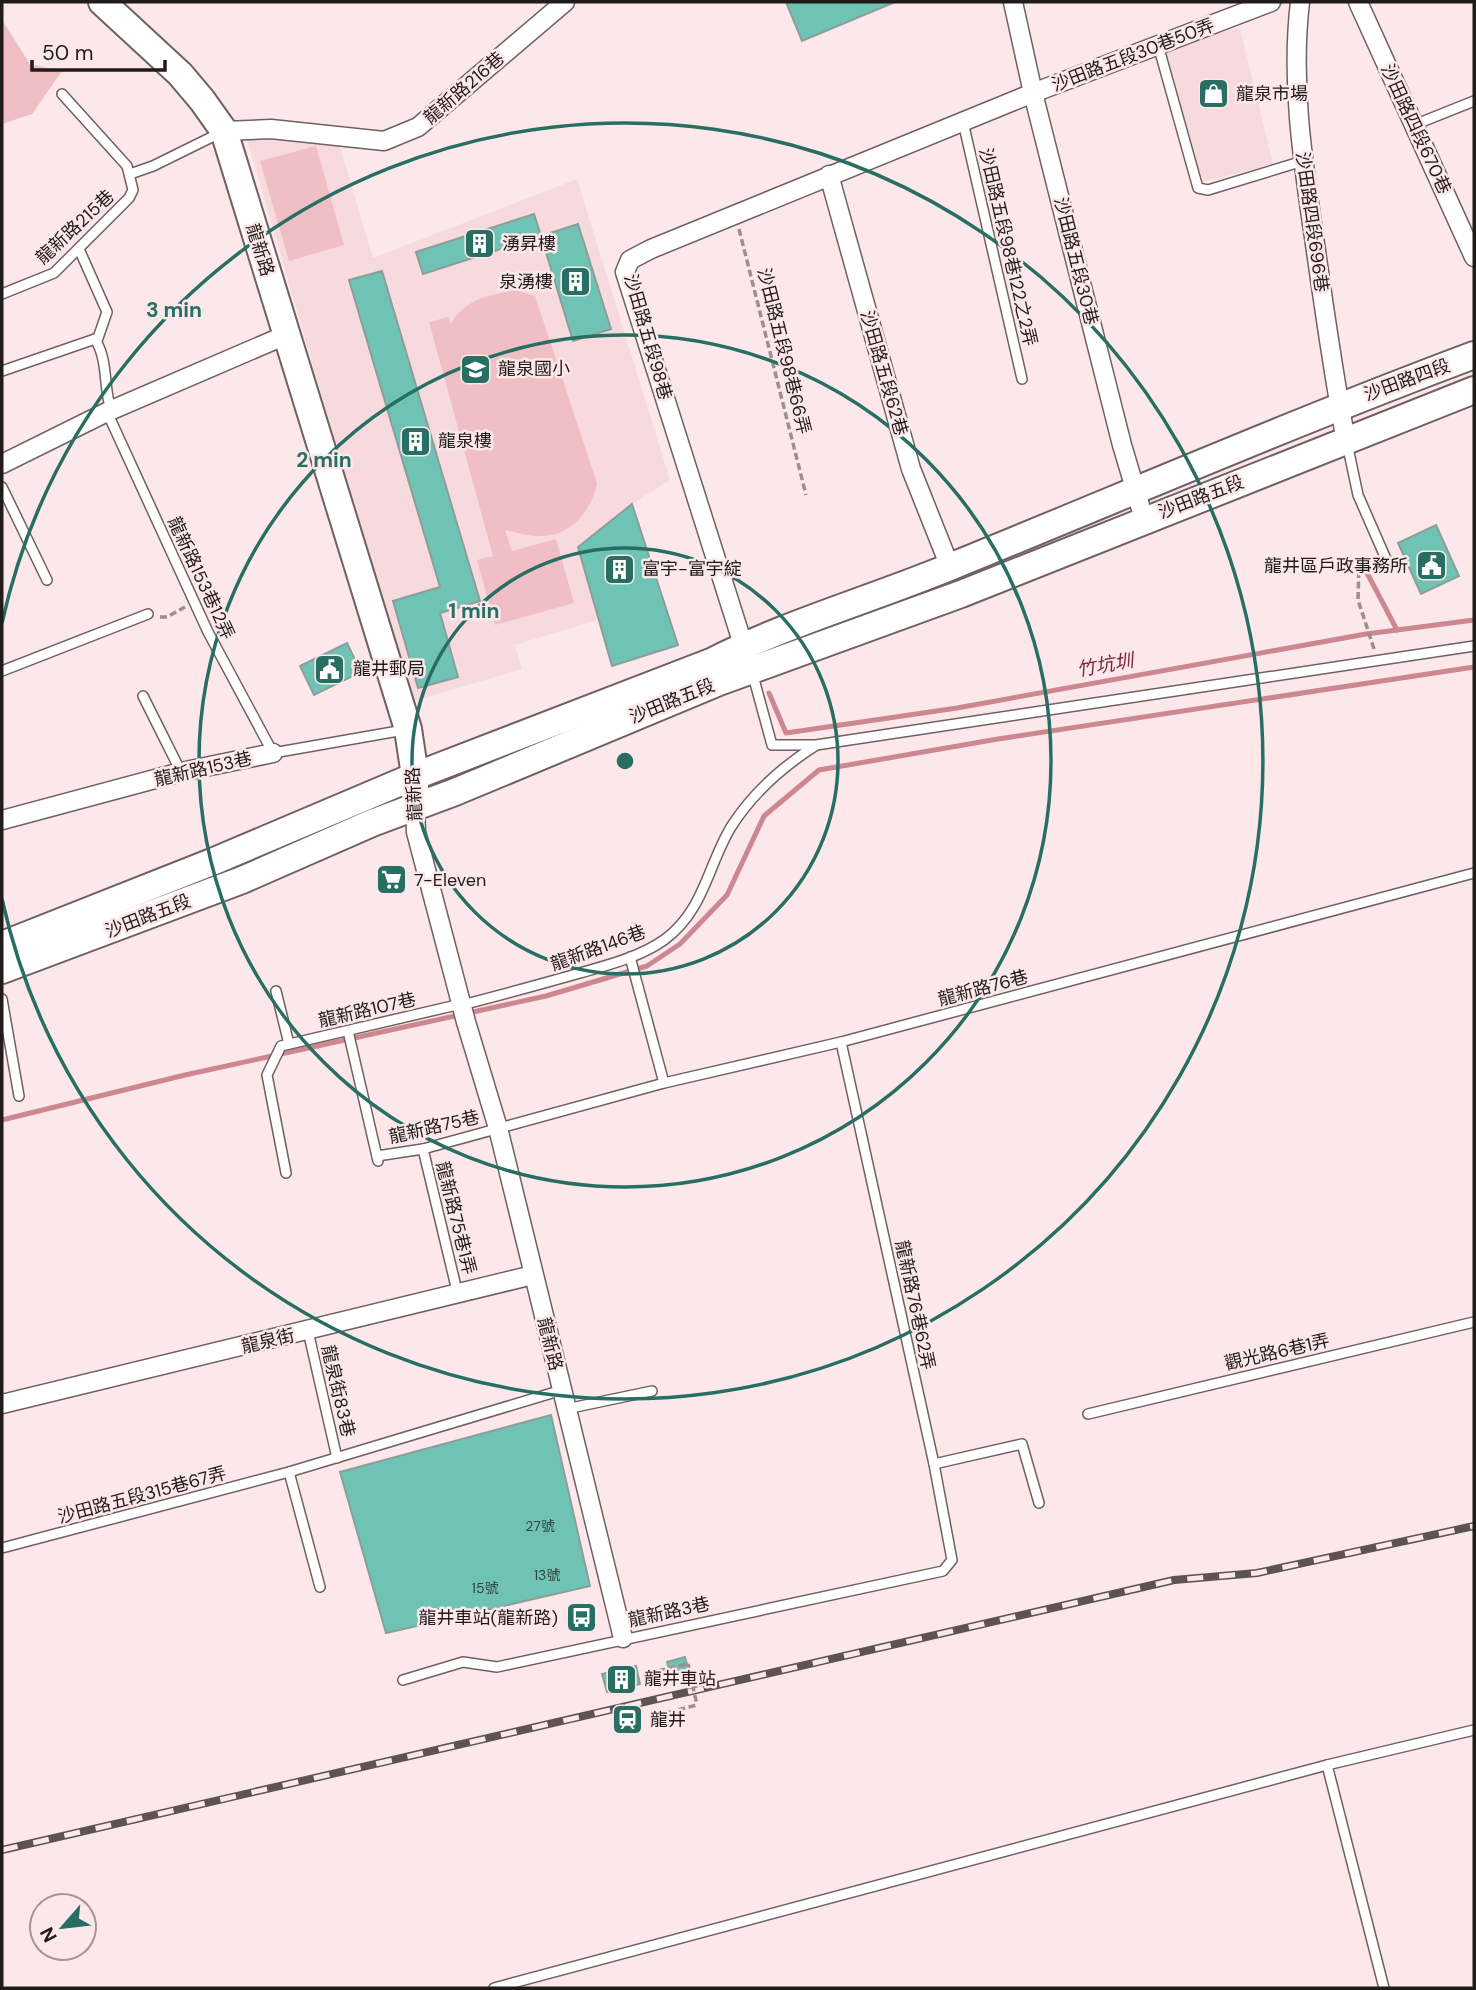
<svg xmlns="http://www.w3.org/2000/svg" width="1476" height="1990" viewBox="0 0 1476 1990" font-family="'DM Sans','Noto Sans TC',sans-serif">
	<rect width="100%" height="100%" fill="#fce8ea"/>
	<g fill="#f6dadd">
		<path d="M1240,28L1273,164L1195,184L1158,45Z"/>
		<path d="M244,129L336,134L373,258L577,179L670,480L626,508L578,546L597,620L515,645L522,669L411,702Z"/>
	</g>
	<g fill="#efbfc5">
		<path d="M2,20L30,64L62,71L32,114L2,124Z"/>
		<path d="M316,146L344,245L289,261L260,161Z"/>
		<path d="M515,290L535,296L597,483C591,513 569,538 537,536C526,536 516,532 505,530L512,551L556,539L574,603L495,625L477,560L493,556L429,322L449,317L451,324C464,299 490,295 515,290Z"/>
	</g>
	<g fill="none" stroke-linecap="round" stroke-linejoin="round">
		<g stroke="#cc8791" stroke-width="5">
			<path d="M1366,571L1397,630"/>
			<path d="M769,693L786,733L957,708L1366,634L1474,620"/>
			<path d="M2,1120L185,1075L546,996L647,966L680,944L727,895L764,816L819,770L998,739L1474,667"/>
		</g>
	</g>
	<g fill="#6fc3b4" stroke="#8c9e9a" stroke-width="2">
		<path d="M786,2H895L802,41Z"/>
		<path d="M534,214L541,236L423,274L416,252Z"/>
		<path d="M578,224L611,329L573,341L541,236Z"/>
		<path d="M382,271L480,601L440,613L458,677L418,688L393,601L440,587L349,280Z"/>
		<path d="M632,504L678,645L612,666L578,547Z"/>
		<path d="M1436,525L1459,576L1421,594L1398,543Z"/>
		<path d="M347,643L361,672L314,695L300,666Z"/>
		<path d="M551,1415L590,1586L386,1633L340,1472Z"/>
		<path d="M685,1657L689,1671L671,1676L667,1662Z"/>
		<path d="M636,1666L640,1684L607,1692L602,1674Z"/>
	</g>
	<g fill="none" stroke-linecap="round" stroke-linejoin="round">
		<defs>
			<g id="lane">
				<path d="M1158,45L1198,188L1208,190L1303,161"/>
				<path d="M963,122L1022,379"/>
				<path d="M1414,125L1474,101"/>
				<path d="M130,174L153,166L220,133"/>
				<path d="M2,294L54,273L129,198L133,190L127,166L62,94"/>
				<path d="M95,339C109,362 103,387 111,410"/>
				<path d="M2,371L98,338L107,312L79,249"/>
				<path d="M107,412L208,632L273,753L404,730"/>
				<path d="M1347,443L1358,495L1386,559"/>
				<path d="M2,487L47,580"/>
				<path d="M2,671L148,614"/>
				<path d="M752,672L772,745H816L1474,646"/>
				<path d="M143,696L181,772"/>
				<path d="M630,957L664,1083"/>
				<path d="M276,991L289,1044"/>
				<path d="M2,999L19,1096"/>
				<path d="M462,1005C501,995 541,984 580,973C608,965 640,957 664,940C704,911 708,865 731,827C752,794 782,767 815,746"/>
				<path d="M348,1031L378,1161"/>
				<path d="M423,1149L458,1295"/>
				<path d="M377,1156L423,1149L664,1083L841,1042L1474,873"/>
				<path d="M286,1173L267,1075L281,1046L461,1004"/>
				<path d="M308,1331L337,1458"/>
				<path d="M566,1409L652,1391"/>
				<path d="M1088,1414L1474,1322"/>
				<path d="M934,1464L1022,1444L1039,1503"/>
				<path d="M289,1472L320,1587"/>
				<path d="M2,1548L289,1472L562,1390"/>
				<path d="M403,1680L463,1662L497,1667L943,1571L952,1560L934,1464L841,1042"/>
				<path d="M1327,1765L1384,1988"/>
				<path d="M494,1988L1327,1765L1474,1730"/>
			</g>
			<g id="street">
				<path d="M1013,2L1033,93L1122,445L1144,519"/>
				<path d="M1300,2C1290,86 1304,168 1316,251C1325,315 1334,378 1346,441"/>
				<path d="M1358,2L1474,257"/>
				<path d="M224,131L271,129L384,141L418,127L565,2"/>
				<path d="M829,175L911,469L950,567"/>
				<path d="M2,464L107,412L286,335"/>
				<path d="M746,654L625,272L630,260L651,249L1033,93L1271,2"/>
				<path d="M415,806L416,832L466,1022L498,1128L623,1638"/>
				<path d="M2,820L181,772L273,753"/>
				<path d="M2,1404L533,1275"/>
			</g>
			<g id="secondary">
				<path d="M102,2L180,74L202,100L224,131L408,729L415,776V794"/>
				<path d="M2,945L212,862L415,776L711,662C789,622 876,598 957,564C1129,494 1300,420 1474,355"/>
				<path d="M2,970L242,880L372,823L455,792L719,682L961,594L1474,390"/>
			</g>
		</defs>
		<use href="#lane" stroke="#706061" stroke-width="12"/>
		<use href="#street" stroke="#706061" stroke-width="21"/>
		<use href="#secondary" stroke="#706061" stroke-width="30"/>
		<g stroke="#9d8f90" stroke-width="3.5" stroke-dasharray="7 3.5" stroke-linecap="butt">
			<path d="M739,229L806,495"/>
			<path d="M160,617H167L185,607"/>
			<path d="M1374,649L1358,600L1359,565L1364,561L1375,563"/>
			<path d="M648,1673L688,1664"/>
			<path d="M658,1715L697,1705"/>
		</g>
		<use href="#lane" stroke="#fff" stroke-width="9"/>
		<use href="#street" stroke="#fff" stroke-width="18"/>
		<use href="#secondary" stroke="#fff" stroke-width="26"/>
		<defs>
			<path id="rail" d="M2,1850L1174,1580L1257,1573L1474,1526"/>
		</defs>
		<use href="#rail" stroke="#5d5353" stroke-width="8"/>
		<use href="#rail" stroke="#fce8ea" stroke-width="5" stroke-dasharray="16" stroke-linecap="butt"/>
		<path stroke="#9d8f90" stroke-width="3.5" stroke-dasharray="7 3.5" stroke-linecap="butt" d="M688,1664L697,1705"/>
	</g>
	<g fill="none" stroke="#286e63" stroke-width="3.5">
		<circle cx="625" cy="761" r="213"/>
		<circle cx="625" cy="761" r="426"/>
		<path d="M2 623A638 638 0 1 1 2 899"/>
	</g>
	<defs>
		<symbol id="shop-square" viewBox="-11 -11 22 22"><rect x="-9" y="-9" width="18" height="18" rx="4" fill="#286e63" stroke="#fce8ea"/><path d="M-5-2.5h2.3a2.7 3.5 0 0 1 5.4 0H5L5.5 6h-11ZM-1.5-2.5h3a1.5 2.3 0 0 0-3 0Z" fill="#fff"/></symbol>
		<symbol id="building-square" viewBox="-11 -11 22 22"><rect x="-9" y="-9" width="18" height="18" rx="4" fill="#286e63" stroke="#fce8ea"/><path d="M-4-6H4V6H1V3H-1V6H-4ZM-2.5-4.3h1.7v1.8h-1.7ZM.8-4.3h1.7v1.8H.8ZM-2.5-1h1.7V.8h-1.7ZM.8-1h1.7V.8H.8Z" fill="#fff"/></symbol>
		<symbol id="school-square" viewBox="-11 -11 22 22"><rect x="-9" y="-9" width="18" height="18" rx="4" fill="#286e63" stroke="#fce8ea"/><path d="M0-5L7-2L0 1L-7-2ZM-4 1L0 2.5L4 1V4Q0 6-4 4Z" fill="#fff"/></symbol>
		<symbol id="civic-square" viewBox="-11 -11 22 22"><rect x="-9" y="-9" width="18" height="18" rx="4" fill="#286e63" stroke="#fce8ea"/><path d="M-.6-6.5H3V-4.5H.6V-3L4-1V1h2V6H-6V1h2V-1L-.6-3ZM-1.2 2.5V6h2.4V2.5Z" fill="#fff"/></symbol>
		<symbol id="supermarket-square" viewBox="-11 -11 22 22"><rect x="-9" y="-9" width="18" height="18" rx="4" fill="#286e63" stroke="#fce8ea"/><path d="M-6-5.5h2.5l.6 2H6L4.5 2H-2.5L-4.4-4H-6ZM-1.5 3.2a1.3 1.3 0 1 0 .1 0ZM3 3.2a1.3 1.3 0 1 0 .1 0Z" fill="#fff"/></symbol>
		<symbol id="bus-square" viewBox="-11 -11 22 22"><rect x="-9" y="-9" width="18" height="18" rx="4" fill="#286e63" stroke="#fce8ea"/><path d="M-5-6H5V4H4V6H2V4H-2V6H-4V4H-5ZM-3.5-4V0h7V-4ZM-3.5 1.2v1.5H-2V1.2ZM2 1.2v1.5H3.5V1.2Z" fill="#fff"/></symbol>
		<symbol id="station-square" viewBox="-11 -11 22 22"><rect x="-9" y="-9" width="18" height="18" rx="4" fill="#286e63" stroke="#fce8ea"/><path d="M-3-6H3Q5-6 5-4V2Q5 4 3 4L4.5 6H3L1.5 4h-3L-3 6H-4.5L-3 4Q-5 4-5 2V-4Q-5-6-3-6ZM-3.5-4v3h7v-3ZM-3.5 1v1.5H-2V1ZM2 1v1.5H3.5V1Z" fill="#fff"/></symbol>
	</defs>
	<g fill-rule="evenodd">
		<use href="#shop-square" x="1196" y="76" width="35" height="35"/>
		<use href="#building-square" x="462" y="226" width="35" height="35"/>
		<use href="#building-square" x="558" y="264" width="35" height="35"/>
		<use href="#school-square" x="458" y="352" width="35" height="35"/>
		<use href="#building-square" x="398" y="424" width="35" height="35"/>
		<use href="#civic-square" x="1414" y="548" width="35" height="35"/>
		<use href="#building-square" x="602" y="552" width="35" height="35"/>
		<use href="#civic-square" x="312" y="652" width="35" height="35"/>
		<use href="#supermarket-square" x="374" y="862" width="35" height="35"/>
		<use href="#bus-square" x="564" y="1600" width="35" height="35"/>
		<use href="#building-square" x="604" y="1662" width="35" height="35"/>
		<use href="#station-square" x="610" y="1702" width="35" height="35"/>
	</g>
	<g text-anchor="middle" dominant-baseline="central" stroke-width="5" stroke-linejoin="round" paint-order="stroke">
		<g font-size="14" fill="#344541">
			<text x="540" y="1526">27號</text>
			<text x="547" y="1575">13號</text>
			<text x="485" y="1588">15號</text>
		</g>
		<g font-size="18" fill="#211b1b" stroke="#fce8ea">
			<text transform="translate(1133 55) rotate(-21)">沙田路五段30巷50弄</text>
			<text transform="translate(464 88) rotate(-41)">龍新路216巷</text>
			<text transform="translate(1416 129) rotate(65)">沙田路四段670巷</text>
			<text transform="translate(1312 222) rotate(82)">沙田路四段696巷</text>
			<text transform="translate(75 227) rotate(-43)">龍新路215巷</text>
			<text transform="translate(1008 247) rotate(77)">沙田路五段98巷122之2弄</text>
			<text transform="translate(260 250) rotate(73)">龍新路</text>
			<text transform="translate(1076 261) rotate(76)">沙田路五段30巷</text>
			<text transform="translate(648 337) rotate(74)">沙田路五段98巷</text>
			<text transform="translate(784 351) rotate(76)">沙田路五段98巷66弄</text>
			<text transform="translate(884 373) rotate(74)">沙田路五段62巷</text>
			<text transform="translate(1407 380) rotate(-20)">沙田路四段</text>
			<text transform="translate(1201 497) rotate(-21)">沙田路五段</text>
			<text transform="translate(201 578) rotate(65)">龍新路153巷12弄</text>
			<text transform="translate(672 701) rotate(-22)">沙田路五段</text>
			<text transform="translate(203 769) rotate(-13)">龍新路153巷</text>
			<text transform="translate(414 794) rotate(-93)">龍新路</text>
			<text transform="translate(148 916) rotate(-21)">沙田路五段</text>
			<text transform="translate(598 948) rotate(-20)">龍新路146巷</text>
			<text transform="translate(983 988) rotate(-15)">龍新路76巷</text>
			<text transform="translate(367 1010) rotate(-13)">龍新路107巷</text>
			<text transform="translate(434 1127) rotate(-13)">龍新路75巷</text>
			<text transform="translate(456 1218) rotate(76)">龍新路75巷1弄</text>
			<text transform="translate(915 1305) rotate(78)">龍新路76巷62弄</text>
			<text transform="translate(268 1341) rotate(-13)">龍泉街</text>
			<text transform="translate(550 1344) rotate(76)">龍新路</text>
			<text transform="translate(1277 1352) rotate(-13)">觀光路6巷1弄</text>
			<text transform="translate(338 1391) rotate(77)">龍泉街83巷</text>
			<text transform="translate(142 1495) rotate(-15)">沙田路五段315巷67弄</text>
			<text transform="translate(669 1612) rotate(-12)">龍新路3巷</text>
		</g>
		<g font-size="18" fill="#211b1b" stroke="#fce8ea" text-anchor="start">
			<text x="1236" y="94">龍泉市場</text>
			<text x="502" y="244">湧昇樓</text>
			<text x="553" y="282" text-anchor="end">泉湧樓</text>
			<text x="498" y="369">龍泉國小</text>
			<text x="438" y="441">龍泉樓</text>
			<text x="1408" y="566" text-anchor="end">龍井區戶政事務所</text>
			<text x="642" y="569">富宇-富宇綻</text>
			<text x="353" y="669">龍井郵局</text>
			<text x="414" y="880">7-Eleven</text>
			<text x="558" y="1618" text-anchor="end">龍井車站(龍新路)</text>
			<text x="644" y="1679">龍井車站</text>
			<text x="650" y="1720">龍井</text>
		</g>
		<g font-size="19" font-style="italic" fill="#792639" stroke="#fce8ea">
			<text transform="translate(1105 665) rotate(-10)">竹坑圳</text>
		</g>
	</g>
	<circle cx="625" cy="761" r="10" fill="#286e63" stroke="#fce8ea" stroke-width="3.5"/>
	<g font-size="21" text-anchor="middle" font-weight="bold" fill="#286e63" stroke="#fce8ea" stroke-width="5" stroke-linejoin="round" paint-order="stroke">
		<text x="174" y="317">3 min</text>
		<text x="324" y="467">2 min</text>
		<text x="474" y="618">1 min</text>
	</g>
	<rect width="1476" height="1990" fill="none" stroke="#211b1b" stroke-width="7"/>
	<g transform="translate(63 1927) rotate(242)"><circle r="33" fill="#fce8ea" stroke="#a49697" stroke-width="2"/>
	<path d="M0-5L12 26L0 18L-12 26Z" fill="#286e63"/>
	<text y="-10" font-size="19" font-weight="bold" text-anchor="middle" fill="#211b1b">N</text>
	</g>
	<path d="M32 60v10h133v-10" fill="none" stroke="#211b1b" stroke-width="3.5"/>
	<text x="42" y="60" font-size="21" fill="#211b1b" stroke="#fce8ea" stroke-width="5" paint-order="stroke">50 m</text>
</svg>
